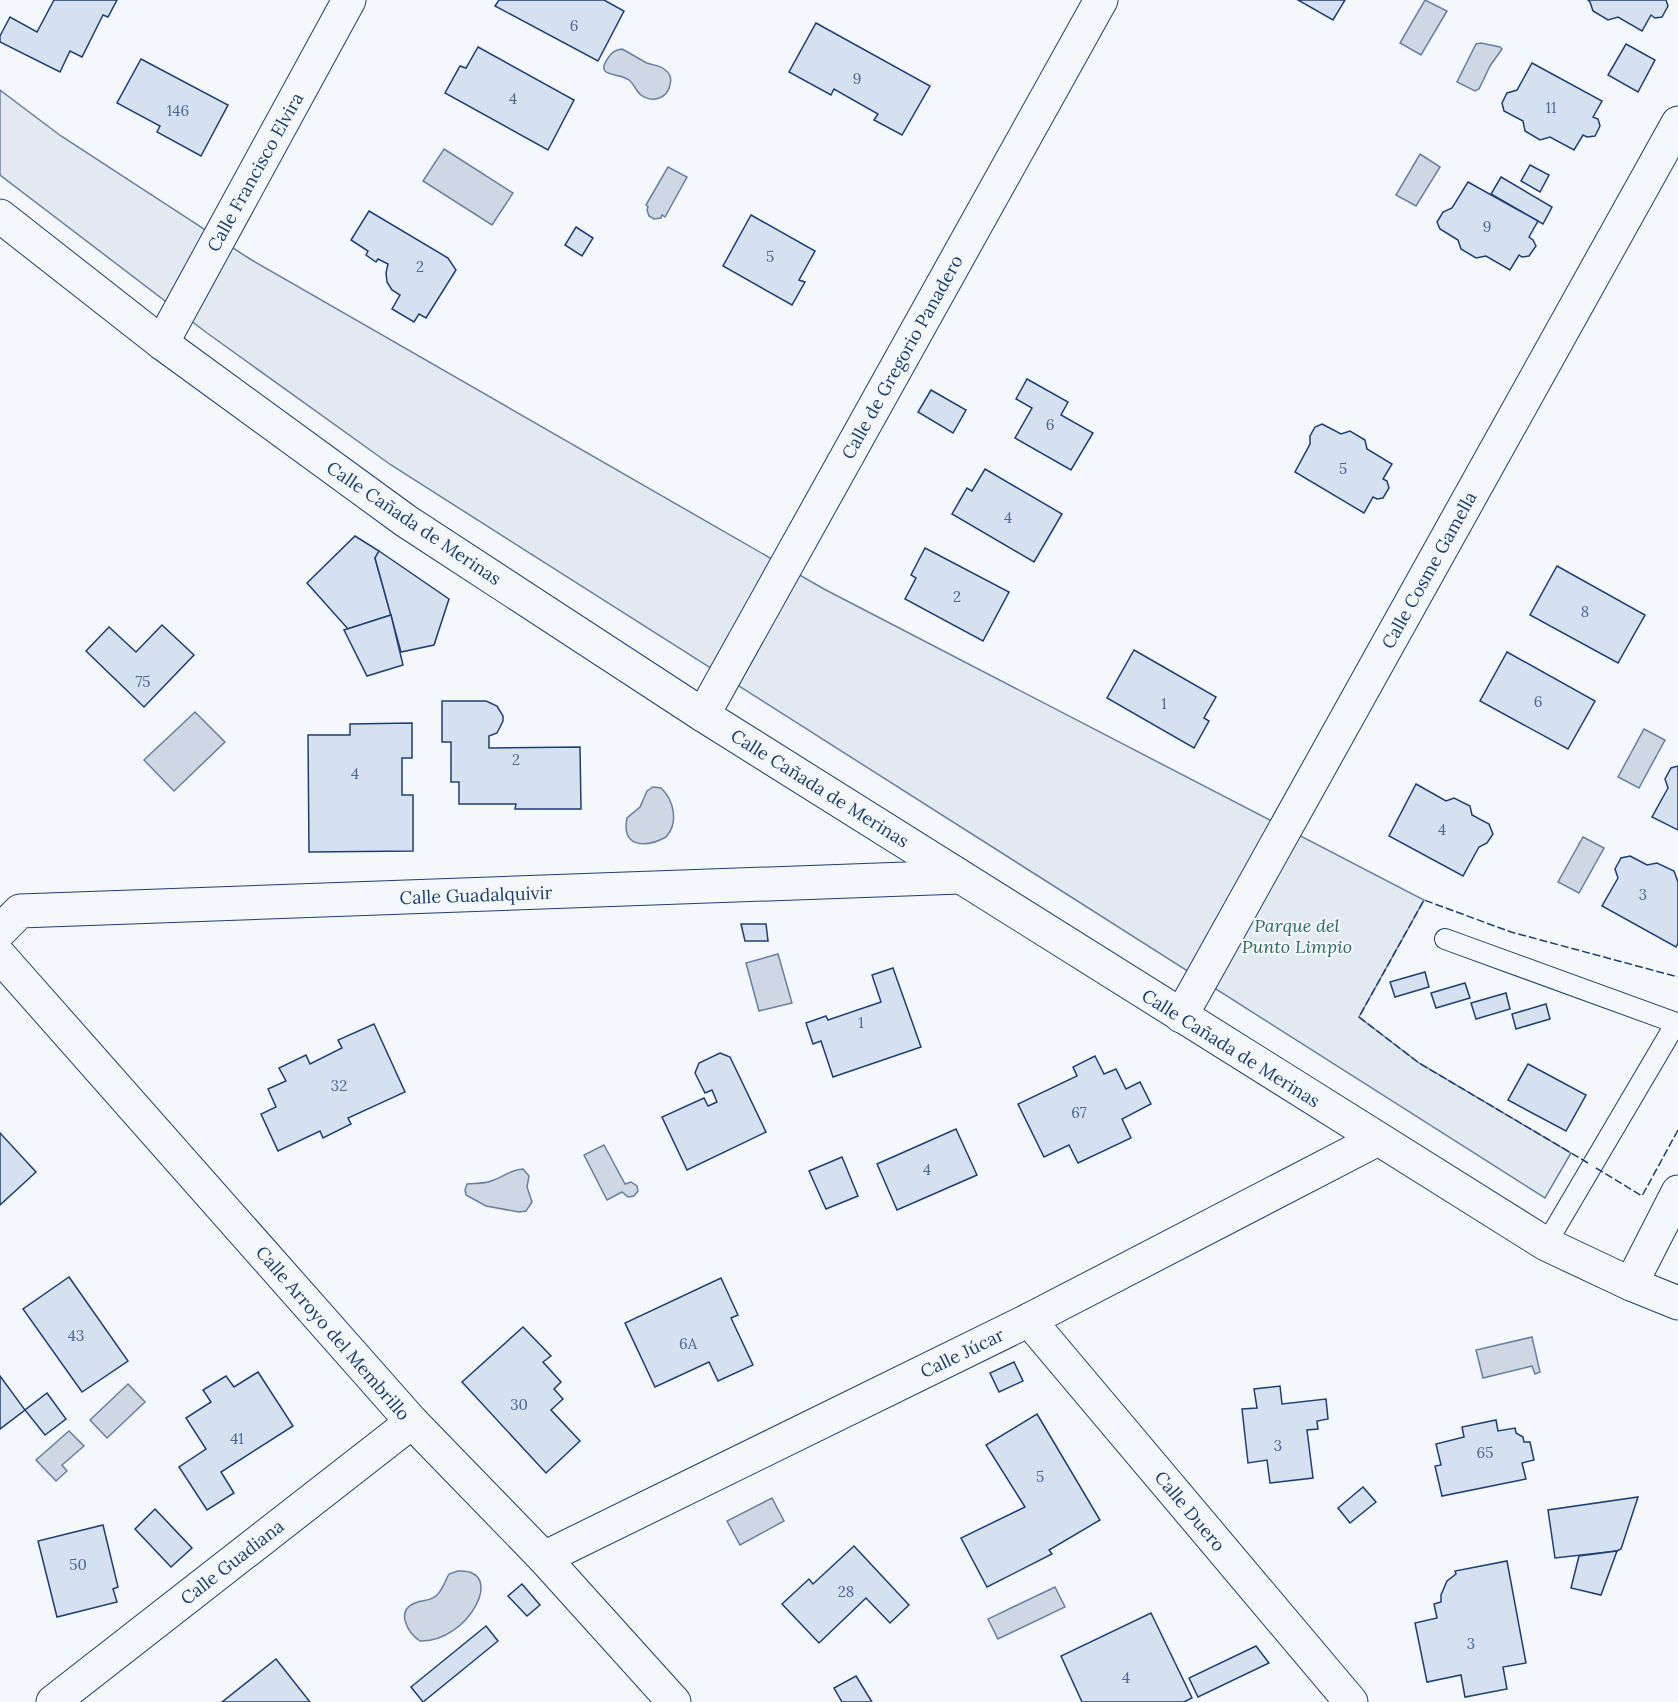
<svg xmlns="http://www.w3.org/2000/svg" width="1678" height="1702" viewBox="0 0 1678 1702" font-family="Lora,serif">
	<rect width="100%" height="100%" fill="#f4f7fb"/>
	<path fill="#e3e9f0" stroke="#687fa3" stroke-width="1.5" d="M0,90L61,136L250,259L824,589L1424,900L1359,1017L1419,1063L1571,1153L1545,1198L391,465L207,333L0,175Z"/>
	<g fill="#cfd7e4" stroke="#687fa3" stroke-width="1.5">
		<path d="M1425,0L1447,11L1421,55L1400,43Z"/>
		<path d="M1481,43L1500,47L1502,49L1490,66L1479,89L1475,91L1457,82L1476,44Z"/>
		<path d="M622,49C630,53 639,59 647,63C652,65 659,65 664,69C670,73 672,79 670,85C667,99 652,103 641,95C636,91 634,84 629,80C618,72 594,78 608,58C612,52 615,50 622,49Z"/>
		<path d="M444,149L513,193L492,225L423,181Z"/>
		<path d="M1420,154L1440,167L1416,206L1396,195Z"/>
		<path d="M668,167L687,177L665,217L662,215L661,218L654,219L649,216L647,210L648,207L646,205Z"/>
		<path d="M195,712L225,742L174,791L144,760Z"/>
		<path d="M1644,729L1665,740L1639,788L1618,777Z"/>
		<path d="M653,787L661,788C674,800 679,823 666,837C646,848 621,848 627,818L640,807L647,791Z"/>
		<path d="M1583,837L1604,848L1579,893L1558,882Z"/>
		<path d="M778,954L792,1003L759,1011L746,963Z"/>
		<path d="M604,1145L625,1184L631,1182L637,1186L638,1191L634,1196L628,1197L622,1192L607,1200L584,1155Z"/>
		<path d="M523,1169L529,1176L527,1187L532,1202L526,1211L519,1212L486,1206L466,1195L465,1190L467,1184C475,1183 483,1184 491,1181C504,1177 509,1170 523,1169Z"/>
		<path d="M1532,1337L1540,1372L1535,1374L1532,1366L1483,1378L1476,1350Z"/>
		<path d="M128,1384L145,1402L107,1438L90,1420Z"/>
		<path d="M69,1431L84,1446L62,1465L67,1471L56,1481L36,1460Z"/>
		<path d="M772,1498L784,1521L740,1545L727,1521Z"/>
		<path d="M458,1571C508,1568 468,1643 420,1641C408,1633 395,1611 415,1603C424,1599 430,1602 437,1595C443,1589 445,1581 449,1574Z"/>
		<path d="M1055,1587L1065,1607L998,1639L988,1619Z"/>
	</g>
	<g fill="#d5e0f0" stroke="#1d3f73" stroke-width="1.5">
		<path d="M54,0H117L108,17L103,15L82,57L70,51L60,72L0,42V36L10,17L37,32Z"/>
		<path d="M499,0H604L624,11L598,61L495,6Z"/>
		<path d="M1298,0H1345L1333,20Z"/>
		<path d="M1588,0H1666L1668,6L1662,17L1655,18L1651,15L1642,31L1618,17L1608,20L1593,11L1590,2Z"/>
		<path d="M816,23L930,86L902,135L874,120L878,114L834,89L831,95L789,72Z"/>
		<path d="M1626,44L1655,60L1638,92L1608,75Z"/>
		<path d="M478,47L574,100L548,150L445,93L460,66L466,68Z"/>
		<path d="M141,59L228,105L201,156L157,132L160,126L117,103Z"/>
		<path d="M1532,63L1602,101L1593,117L1598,119L1600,126L1595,136L1587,137L1583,135L1574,150L1550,137L1540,140L1525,131L1523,121L1504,111L1502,103L1507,93L1517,90Z"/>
		<path d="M1530,165L1549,175L1540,192L1521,181Z"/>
		<path d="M1501,177L1552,207L1543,224L1491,194Z"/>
		<path d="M1468,182L1538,221L1529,237L1533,240L1536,246L1529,256L1522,257L1519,255L1510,270L1486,256L1476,258L1461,249L1458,240L1440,229L1437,222L1443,212L1452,208Z"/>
		<path d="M369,211L448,258L456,270L426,318L419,314L414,322L392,309L400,295L392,290L387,282L386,273L388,264L378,259L376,262L366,255L368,251L351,240Z"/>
		<path d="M751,215L815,251L799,280L805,282L792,305L723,266Z"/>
		<path d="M576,227L593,238L582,256L565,245Z"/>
		<path d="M1027,379L1068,402L1061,415L1093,433L1071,470L1015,438L1032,408L1016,399Z"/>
		<path d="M931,390L966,410L953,433L918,412Z"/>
		<path d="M1322,424L1341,434L1350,431L1365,440L1367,449L1392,464L1383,479L1387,481L1389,488L1383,498L1377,499L1373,497L1364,513L1295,472L1310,444V436L1315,427Z"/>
		<path d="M985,469L1062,514L1034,562L952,514L967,488L972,491Z"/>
		<path d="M355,536L379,551L375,558L391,615L348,629L307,583Z"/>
		<path d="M925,548L1009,592L983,641L905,599L916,578L911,575Z"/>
		<path d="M379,551L449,599L434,645L401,652L375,558Z"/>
		<path d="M1557,566L1645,615L1618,663L1530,615Z"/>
		<path d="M391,615L403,665L367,676L344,630Z"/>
		<path d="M162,625L194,655L144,707L86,651L109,627L136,652Z"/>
		<path d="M1134,650L1216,697L1204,718L1209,721L1194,748L1107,698Z"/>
		<path d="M1507,652L1595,701L1568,749L1480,701Z"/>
		<path d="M442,701H486L497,706L503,716V721L497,733L489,736V748L580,747L581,809H515L516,804H459V782H451V742H442Z"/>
		<path d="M412,723V758H402V795H413V851L309,852L308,735H350V724Z"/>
		<path d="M1678,766V830L1652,817L1668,788L1665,779L1671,768Z"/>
		<path d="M1416,784L1446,801L1454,798L1470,806L1472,815L1489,824L1493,834L1487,843L1479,847L1463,876L1389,836Z"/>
		<path d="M1630,856L1647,865L1657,863L1674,871L1678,882V943L1676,947L1602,906L1618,878L1615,869L1621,858Z"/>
		<path d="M741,924H766L768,941H745Z"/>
		<path d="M893,968L921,1047L833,1077L821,1041L813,1044L806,1023L826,1016L828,1020L881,1002L872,975Z"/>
		<path d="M1425,972L1429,987L1395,997L1390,982Z"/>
		<path d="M1465,983L1470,998L1436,1008L1431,993Z"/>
		<path d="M1506,993L1510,1009L1476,1019L1471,1003Z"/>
		<path d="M1546,1004L1550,1019L1516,1029L1512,1014Z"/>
		<path d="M374,1024L405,1092L348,1118L351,1124L323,1138L320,1131L278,1151L261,1114L276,1107L268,1089L286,1081L279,1068L306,1055L310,1064L342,1048L338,1040Z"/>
		<path d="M720,1053L730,1057L766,1132L687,1170L662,1117L704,1098L708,1106L717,1102L712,1090L705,1093L695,1073L699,1063Z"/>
		<path d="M1095,1056L1104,1074L1116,1069L1126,1089L1140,1082L1151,1104L1122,1119L1131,1138L1078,1163L1069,1145L1044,1157L1018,1104L1077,1076L1073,1067Z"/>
		<path d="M1528,1064L1586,1095L1566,1131L1508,1100Z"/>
		<path d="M956,1129L977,1175L897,1210L877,1164Z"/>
		<path d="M0,1133L36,1172L0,1205Z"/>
		<path d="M842,1157L858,1196L826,1209L809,1171Z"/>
		<path d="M69,1277L128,1361L82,1392L23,1309Z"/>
		<path d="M721,1278L738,1315L731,1318L753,1365L718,1381L709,1362L655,1387L625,1323Z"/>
		<path d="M523,1327L551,1356L543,1362L561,1382L554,1389L563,1399L551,1410L580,1441L546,1473L462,1382Z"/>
		<path d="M1014,1362L1023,1381L999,1392L990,1373Z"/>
		<path d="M258,1372L293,1426L221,1472L234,1493L207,1510L179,1467L206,1449L186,1418L211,1402L203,1390L226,1376L234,1387Z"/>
		<path d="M0,1376L25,1410L0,1429Z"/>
		<path d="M1280,1386L1282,1404L1326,1399L1328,1419L1317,1421L1318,1429L1307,1430L1313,1478L1270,1483L1267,1460L1248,1463L1242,1409L1257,1408L1254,1389Z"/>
		<path d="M47,1393L66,1419L45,1435L25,1410Z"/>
		<path d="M1037,1414L1100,1520L1049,1550L1052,1554L987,1587L961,1538L1025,1507L986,1445Z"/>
		<path d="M1496,1420L1498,1431L1515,1428L1516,1433L1523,1437L1524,1442H1530L1534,1460L1522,1463L1526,1479L1442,1496L1435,1466L1441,1465L1436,1444L1464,1437L1462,1427Z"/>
		<path d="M1363,1487L1376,1502L1350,1523L1338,1508Z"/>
		<path d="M1638,1497L1621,1549L1617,1551L1555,1558L1548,1510Z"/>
		<path d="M155,1509L192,1548L171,1567L135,1529Z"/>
		<path d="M103,1525L118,1587L113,1589L117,1602L57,1617L38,1541Z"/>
		<path d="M854,1546L909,1605L890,1623L866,1598L819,1643L782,1604L809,1579L813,1584Z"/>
		<path d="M1617,1551L1601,1595L1571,1588L1579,1556Z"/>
		<path d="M1507,1561L1526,1663L1503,1667L1507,1689L1465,1697L1461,1675L1427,1682L1415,1623L1437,1618L1434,1604L1441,1602V1595L1447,1581L1456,1574L1455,1571Z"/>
		<path d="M522,1584L540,1605L527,1616L508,1596Z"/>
		<path d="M1151,1613L1192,1698L1184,1702H1082L1061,1656Z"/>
		<path d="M486,1626L498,1641L423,1702L411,1687Z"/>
		<path d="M1256,1646L1269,1663L1198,1697L1189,1678Z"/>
		<path d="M276,1659L310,1702H222Z"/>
		<path d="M856,1676L872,1702H842L834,1688Z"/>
	</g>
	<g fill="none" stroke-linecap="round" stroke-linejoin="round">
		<defs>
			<path id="service" d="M1445,939L1676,1023L1546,1244"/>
			<g id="minor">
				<path d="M0,216L162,343L406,521L703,715L1546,1244L1631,1284L1678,1303"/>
				<path d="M162,343L349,0"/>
				<path d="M703,715L1101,0"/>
				<path d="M0,931L20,911L960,877"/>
				<path d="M0,956L412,1422L544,1558L674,1702"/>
				<path d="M1181,1016L1678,123"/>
				<path d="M1631,1284L1678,1192"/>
				<path d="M1029,1320L1351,1702"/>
				<path d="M544,1558L1029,1320L1376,1140"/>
				<path d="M53,1702L412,1422"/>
			</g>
		</defs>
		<use href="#service" stroke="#1d3f73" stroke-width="22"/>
		<use href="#minor" stroke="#1d3f73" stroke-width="35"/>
		<use href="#service" stroke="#f4f7fb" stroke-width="20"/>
		<use href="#minor" stroke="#f4f7fb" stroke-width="33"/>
		<g stroke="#1d3f73" stroke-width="1.5" stroke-dasharray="8 3" stroke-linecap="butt">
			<path d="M1588,1163L1419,1063L1359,1017L1424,900L1511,932L1678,977"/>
			<path d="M1596,1168L1642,1196L1678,1130"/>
		</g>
	</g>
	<g text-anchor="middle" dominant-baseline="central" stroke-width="4.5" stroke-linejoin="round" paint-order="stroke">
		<g font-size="15" fill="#4b6792">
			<text x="574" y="25">6</text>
			<text x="857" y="78">9</text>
			<text x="513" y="98">4</text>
			<text x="1551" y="107">11</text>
			<text x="178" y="110">146</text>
			<text x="1487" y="226">9</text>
			<text x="770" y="256">5</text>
			<text x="420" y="266">2</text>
			<text x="1050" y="424">6</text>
			<text x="1343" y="468">5</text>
			<text x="1008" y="517">4</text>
			<text x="957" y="596">2</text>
			<text x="1585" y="611">8</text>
			<text x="143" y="681">75</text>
			<text x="1538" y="701">6</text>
			<text x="1164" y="703">1</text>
			<text x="516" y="759">2</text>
			<text x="355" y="773">4</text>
			<text x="1442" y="829">4</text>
			<text x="1643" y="894">3</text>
			<text x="861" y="1022">1</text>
			<text x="339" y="1085">32</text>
			<text x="1079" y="1112">67</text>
			<text x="927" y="1169">4</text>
			<text x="76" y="1335">43</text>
			<text x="688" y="1343">6A</text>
			<text x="519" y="1404">30</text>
			<text x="237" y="1438">41</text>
			<text x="1278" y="1445">3</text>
			<text x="1485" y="1452">65</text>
			<text x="1040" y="1476">5</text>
			<text x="78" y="1564">50</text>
			<text x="846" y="1591">28</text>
			<text x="1471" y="1643">3</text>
			<text x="1126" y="1677">4</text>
		</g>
		<g font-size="18" fill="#1d3f73" stroke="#f4f7fb">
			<text transform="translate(255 172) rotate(-61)">Calle Francisco Elvira</text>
			<text transform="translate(902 357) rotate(-61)">Calle de Gregorio Panadero</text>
			<text transform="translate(414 523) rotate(34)">Calle Cañada de Merinas</text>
			<text transform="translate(1429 570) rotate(-61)">Calle Cosme Gamella</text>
			<text transform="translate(820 788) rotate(32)">Calle Cañada de Merinas</text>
			<text transform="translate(476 895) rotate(-2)">Calle Guadalquivir</text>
			<text transform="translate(1231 1048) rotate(32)">Calle Cañada de Merinas</text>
			<text transform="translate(333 1333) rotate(49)">Calle Arroyo del Membrillo</text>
			<text transform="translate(962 1353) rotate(-26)">Calle Júcar</text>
			<text transform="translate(1190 1511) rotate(50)">Calle Duero</text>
			<text transform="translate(232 1562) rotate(-38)">Calle Guadiana</text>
		</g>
		<g font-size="18" font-style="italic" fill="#2c6c60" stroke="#f4f7fb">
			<text x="1297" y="925">Parque del<tspan x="1297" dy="21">Punto Limpio</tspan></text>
		</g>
	</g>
</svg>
